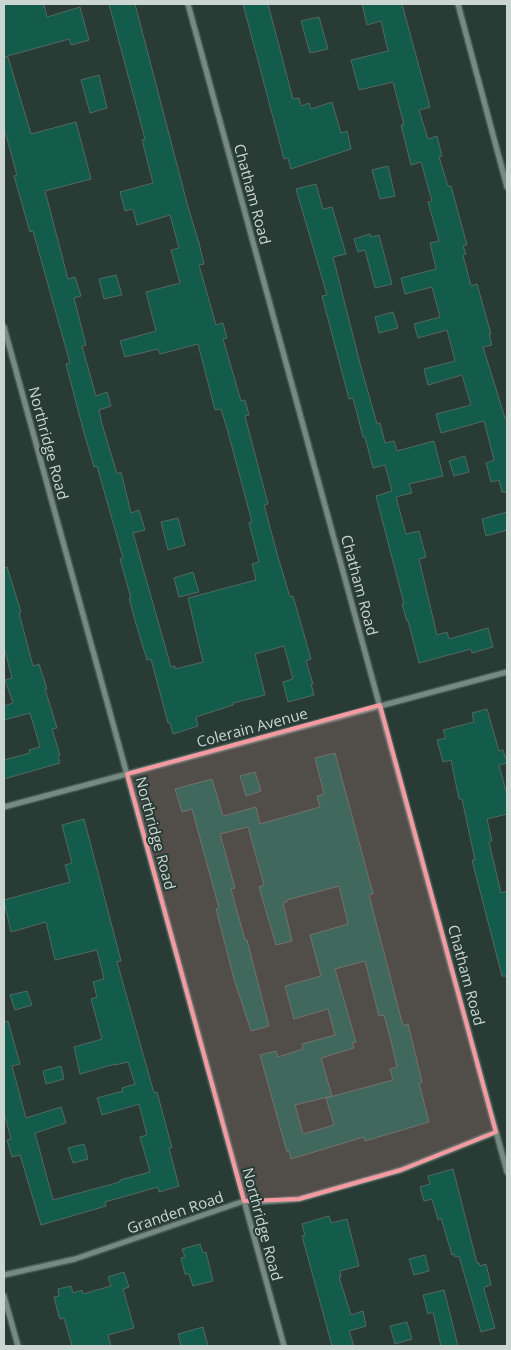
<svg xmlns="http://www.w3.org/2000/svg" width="511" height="1350" viewBox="0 0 511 1350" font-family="'Open Sans',sans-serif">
	<rect width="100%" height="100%" fill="#283b35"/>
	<g fill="#135c4b" stroke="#546862" fill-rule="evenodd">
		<path d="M4,4H44L47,17L80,7L89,40L71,45L69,39L4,57Z"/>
		<path d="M109,4H135L188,207L199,243L204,264L199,265L216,325L223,323L227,338L223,339L241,401L245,400L249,415L245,416L268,504L264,505L278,557L290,597L293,596L311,659L306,661L313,684H311L314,695L288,702L283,682L293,679L284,646L255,654L265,695L233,703V705L196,717L198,726L173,734L170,723H168L151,659L147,660L136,624L129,598H131L120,559L123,558L97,466L94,467L83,429L66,364L70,363L33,231L30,232L14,176L17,175L4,128V58L8,57L31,134L76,122L91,179L45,191L68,279L75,277L81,296L74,298L86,345L82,346L96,396L107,392L111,406L99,410L102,424L117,474L121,472L131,513L139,510L145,530L133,533L171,667L175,666V669L203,662L188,598L256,580L252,564L259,562L249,523L252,522L228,432L221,409L215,410L198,344L160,354L158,349L125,357L120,341L156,331L146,292L180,283L171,250L179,248L170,215L137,225L133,209L125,211L120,192L153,183L142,140L145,139Z"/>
		<path d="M243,4H268L293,99L299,98L301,106L309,103L311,109L332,102L341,133L347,131L351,149L291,169L288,158L284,159Z"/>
		<path d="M362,4H402L430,107L419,110L428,139L437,136L442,156L439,157L448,186H451L467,245L463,246L466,254L463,255L471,286L477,284L491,334H489L492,345L483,347L505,418H507V492H502L499,480L491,482L486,463L494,460L484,421L441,433L436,414L471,405L462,375L428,385L424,369L455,361L447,330L418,338L414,324L440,317L432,287L405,294L401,278L436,269L430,243L439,241L428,202L432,201L421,162L411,165L401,125H404L393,82L359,90L351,60L388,51L381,21L367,25Z"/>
		<path d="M319,17L328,49L310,53L301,21Z"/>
		<path d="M99,75L107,108L90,113L81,80Z"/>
		<path d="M388,166L395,196L380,199L372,170Z"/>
		<path d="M316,184L323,209L332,207L346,254L333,257L361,367L377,424L380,423L385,443L394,441L397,451L434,441L443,476L409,484L412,493L396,497L406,534L419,531L426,557L419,559L437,635L447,632L449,639L488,628L493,647L472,653L471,649L419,663L408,621H407L402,604H404L376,496L392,491L385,465L373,468L365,437H363L353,398L349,399L322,296L327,295L296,189Z"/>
		<path d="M370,234L371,237L379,235L392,284L375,288L365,250L358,252L354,239Z"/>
		<path d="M116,275L122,295L104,299L99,279Z"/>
		<path d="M393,312L398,328L379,333L375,317Z"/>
		<path d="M465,456L469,472L454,476L449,461Z"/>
		<path d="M507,512V530L486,536L482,519Z"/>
		<path d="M178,518L185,545L168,550L161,522Z"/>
		<path d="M7,567L21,612L19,613L33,666L39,664L47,689H45L57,728L52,729L60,755L58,756L60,763L4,779V760L30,753L29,750L40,747L30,713L4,720V706L13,703L5,680L12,678L4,647V568Z"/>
		<path d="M193,572L199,592L179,597L174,578Z"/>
		<path d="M487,709L499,751L503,750L507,763L499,765L507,795V814L487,819L492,841L489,842L501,893L507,891V976H502L472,860H475L462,799H459L451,760L443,762L437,740L446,738L443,730L474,722L472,713Z"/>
		<path d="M335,753L373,894L369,895L403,1026L408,1024L422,1082L419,1083L429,1122L365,1141L364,1137L291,1159L289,1151L287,1152L260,1055L276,1051L278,1057L303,1049L302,1044L335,1035L328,1009L294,1019L285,986L321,976L310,935L348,924L339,886L287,900V902L283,903L292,941L276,945L259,887L264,885L248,827L220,834L235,888L231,889L245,940H247L269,1026L251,1031L234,979L216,909L219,908L192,809L182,812L175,789L212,779L223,816L256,807L260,824L320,807L317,796L324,794L315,758ZM365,961L379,1016L384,1015L391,1041L397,1067L390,1069L393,1080L326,1098L334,1125L303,1134L295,1105L332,1096L321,1058L354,1048L352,1043L356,1042L335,969Z"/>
		<path d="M255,772L261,791L246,796L240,776Z"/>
		<path d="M84,819L121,961L117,962L154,1093L157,1092L172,1148H169L179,1186L159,1192L158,1187L105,1202L106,1206L41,1225L20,1155L12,1157L7,1140L11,1139L4,1113V1022L8,1021L20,1064L12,1066L26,1118L61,1107L66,1123L35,1133L53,1200L120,1182V1180L150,1172L140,1137L147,1135L139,1104L102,1115L97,1098L123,1091L122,1088L135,1084L128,1062L115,1065V1064L80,1074L74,1047L102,1039L91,999L97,997L93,982L104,979L97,950L55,960L46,922L11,932L4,901V900L70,882L65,865L72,863L62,825Z"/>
		<path d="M27,991L32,1005L15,1010L10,995Z"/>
		<path d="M61,1066L64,1079L46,1084L43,1071Z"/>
		<path d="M84,1144L88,1159L73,1163L68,1148Z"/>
		<path d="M453,1169L477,1263H479L480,1266L486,1264L491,1285L485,1287L484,1289L495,1328L481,1332L459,1256L455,1257L454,1254L452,1255L441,1218L438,1220L432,1199L424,1201L420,1187L430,1184L428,1176Z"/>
		<path d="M329,1216L331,1223L347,1219L359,1266L340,1271L341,1277H339L351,1315L363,1311L366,1326L349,1331L354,1346H332L302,1236L305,1235L302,1224Z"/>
		<path d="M200,1244L203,1253L206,1252L213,1281L193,1286L189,1274H185L181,1258L185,1257L182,1249Z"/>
		<path d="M425,1255L429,1271L414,1275L409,1259Z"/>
		<path d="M124,1272L129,1287L123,1289L134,1328L108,1335L111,1346H72L64,1318L60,1319L58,1313L54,1297L59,1296L58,1289L71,1286L73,1293L82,1290L83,1294L111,1286L108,1277Z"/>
		<path d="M444,1290L458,1346H441L433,1312L428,1314L423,1295Z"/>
		<path d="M407,1322L412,1339L395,1344L390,1326Z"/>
		<path d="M203,1327L208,1346H181L178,1334Z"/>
	</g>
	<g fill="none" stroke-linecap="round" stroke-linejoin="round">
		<defs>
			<g id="minor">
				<path d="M188,4L507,1172"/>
				<path d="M458,4L507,187"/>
				<path d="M4,327L284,1346"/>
				<path d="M4,807L507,672"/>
				<path d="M4,1275L75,1259L244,1201L260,1202L299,1199L401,1170L496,1132"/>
				<path d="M4,1296L18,1346"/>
			</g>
		</defs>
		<use href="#minor" stroke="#485853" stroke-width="8"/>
		<use href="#minor" stroke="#758a83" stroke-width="5"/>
	</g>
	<path fill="#f49aa0" fill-opacity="0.2" stroke="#f49aa0" stroke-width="4" stroke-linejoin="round" d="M380,705L496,1132L401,1170L299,1199L244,1201L127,774Z"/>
	<g text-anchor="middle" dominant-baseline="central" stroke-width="4" stroke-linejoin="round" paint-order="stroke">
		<g font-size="15" fill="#cbd6d2" stroke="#283b35">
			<text transform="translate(253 194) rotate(75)">Chatham Road</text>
			<text transform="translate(49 443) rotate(75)">Northridge Road</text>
			<text transform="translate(360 585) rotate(75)">Chatham Road</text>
			<text transform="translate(252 727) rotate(-15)">Colerain Avenue</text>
			<text transform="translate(156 833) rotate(75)">Northridge Road</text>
			<text transform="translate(467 975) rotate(75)">Chatham Road</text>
			<text transform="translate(175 1212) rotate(-19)">Granden Road</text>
			<text transform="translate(263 1224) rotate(75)">Northridge Road</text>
		</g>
	</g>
	<rect width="511" height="1350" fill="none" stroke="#cbd6d2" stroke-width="10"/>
</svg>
